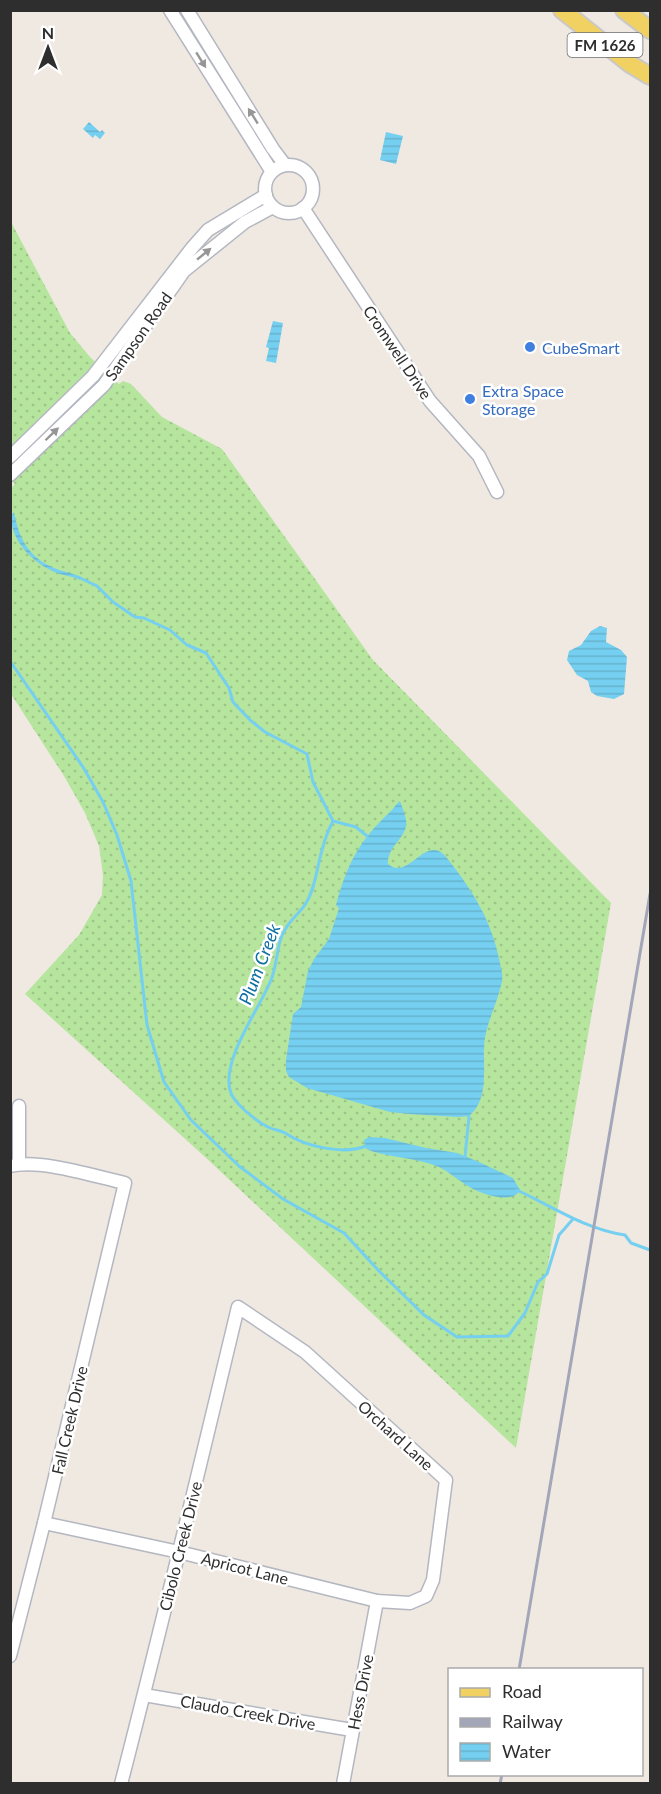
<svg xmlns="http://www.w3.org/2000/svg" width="661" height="1794" viewBox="0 0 661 1794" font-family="Lato,sans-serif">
	<defs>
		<pattern id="grass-dots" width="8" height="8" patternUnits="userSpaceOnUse" patternTransform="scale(1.5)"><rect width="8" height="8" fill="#b6e59e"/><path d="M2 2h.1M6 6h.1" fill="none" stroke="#9dc588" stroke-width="1.8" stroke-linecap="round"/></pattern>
		<pattern id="water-rules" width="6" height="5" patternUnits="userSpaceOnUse" patternTransform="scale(1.5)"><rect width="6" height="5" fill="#75cff0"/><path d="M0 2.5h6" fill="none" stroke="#66b2ce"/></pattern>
	</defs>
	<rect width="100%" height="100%" fill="#efe9e1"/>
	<path fill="url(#grass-dots)" d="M11,222L70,333L90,357L119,384L123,381L131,384L162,417L222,449L373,660L611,903L516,1448L204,1156L25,994L79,935L102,895L103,875L99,846L85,813L64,776L11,694L10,489L15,484L11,480Z"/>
	<g fill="url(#water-rules)">
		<path d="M89,122L100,132L102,130L105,133L100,139L95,135L93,138L83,129Z"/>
		<path d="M386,132L403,136L396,164L380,160Z"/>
		<path d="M273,321L283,323L276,363L266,361L269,348L266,347Z"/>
		<path d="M14,512C19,538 28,557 54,568C63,572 73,573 81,577L80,580C73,576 65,576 57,573C34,564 11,542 11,516Z"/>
		<path d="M600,626L607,628L606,642L621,650L627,657L624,694L614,699L597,696L591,692L588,681L577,675L567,660L569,651L581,645L591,631Z"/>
		<path d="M400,801C402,807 405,814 406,820C409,837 387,845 388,864C409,882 426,831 447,858C473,891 492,921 500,963C501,969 503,974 502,981C498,1003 485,1024 484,1047C483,1069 489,1100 469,1116L458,1117L410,1114L390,1112L307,1088L289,1077L286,1071V1060L293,1014L301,1007L308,971L314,959L329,939L339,908L336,905C347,864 359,841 390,812C394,808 396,804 400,801Z"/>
		<path d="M369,1137L385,1138L426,1148L457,1153L479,1162L513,1178L520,1190C512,1206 478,1193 466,1185C457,1179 449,1172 439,1167C418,1158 393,1158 371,1151L365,1148L364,1140Z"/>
	</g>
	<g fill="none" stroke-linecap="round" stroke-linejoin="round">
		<g stroke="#75cff0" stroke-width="3">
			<path d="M78,577L97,586L113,602L135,617L144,618L170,630L187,645L206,653L229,688L233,702L250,720L265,732L307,754L313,782L333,821C329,829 325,838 323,847C317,865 316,887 306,903C301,912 291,919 286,928C276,942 278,964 271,980C260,1008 222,1058 230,1090C232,1102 256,1121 268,1127C273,1130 280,1130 285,1133C306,1147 344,1155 366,1146"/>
			<path d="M10,661L83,767L103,802L117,835L131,881L147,1025L164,1082L191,1120L239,1166L283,1199L344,1233L379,1271L424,1315L457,1337L508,1336L525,1313L538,1282L547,1274L559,1235L573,1219"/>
			<path d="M333,821L356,827L367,836"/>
			<path d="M465,1157L469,1116"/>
			<path d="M517,1190C553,1207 585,1229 625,1235L631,1243L650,1250"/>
		</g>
		<defs>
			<g id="minor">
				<path d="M170,10L272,172"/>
				<path d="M187,10L273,149L285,165"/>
				<circle cx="289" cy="189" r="24"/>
				<path d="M303,208L430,401L479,456L497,492"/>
				<path d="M10,457L93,376L192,248L208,230L266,195"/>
				<path d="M10,475L104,385L184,271L245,222L273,207"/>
				<path d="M19,1106V1164"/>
				<path d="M10,1166C42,1159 93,1176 125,1183L44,1523L10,1656"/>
				<path d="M44,1523L179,1552L377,1601L410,1603L426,1596L433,1580L446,1480L305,1352L238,1307C200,1466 162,1625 121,1784"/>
				<path d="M144,1695L352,1730"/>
				<path d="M343,1784L377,1601"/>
			</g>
			<g id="major">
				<path d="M562,10L630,64L650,76"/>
				<path d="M624,10L650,30"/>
			</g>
		</defs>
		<use href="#minor" stroke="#b4b7c1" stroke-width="15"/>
		<use href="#major" stroke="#c9c9c9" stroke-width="20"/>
		<use href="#minor" stroke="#fff" stroke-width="12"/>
		<use href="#major" stroke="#f2d163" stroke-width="16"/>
		<g stroke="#a3a6b8" stroke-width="3">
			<path d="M519,1670L650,894"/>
			<path d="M500,1784L502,1774"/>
		</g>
	</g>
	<defs><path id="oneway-solid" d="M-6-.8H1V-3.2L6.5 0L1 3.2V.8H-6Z" transform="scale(1.5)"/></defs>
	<g fill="#969696">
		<use href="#oneway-solid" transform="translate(201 60) rotate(58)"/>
		<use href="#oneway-solid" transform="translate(253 116) rotate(-122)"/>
		<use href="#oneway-solid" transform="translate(204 254) rotate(-39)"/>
		<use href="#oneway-solid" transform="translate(52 434) rotate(-44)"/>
	</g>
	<g fill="#3f7fe0" stroke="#fff" stroke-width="2">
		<circle cx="530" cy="347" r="6"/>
		<circle cx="470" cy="399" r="6"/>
	</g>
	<g text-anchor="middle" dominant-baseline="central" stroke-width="5" stroke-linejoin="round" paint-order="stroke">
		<rect fill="#fff" stroke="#6d6d6d" stroke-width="1.5" x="567.5" y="33" width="75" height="24" rx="4.5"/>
		<g font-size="15" font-weight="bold" fill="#2e2e2e">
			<text x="605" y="45">FM 1626</text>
		</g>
		<g font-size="16" fill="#2e2e2e" stroke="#fff">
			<text transform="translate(138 336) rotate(-55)">Sampson Road</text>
			<text transform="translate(398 352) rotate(56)">Cromwell Drive</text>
			<text transform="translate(69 1420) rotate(-77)">Fall Creek Drive</text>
			<text transform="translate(396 1435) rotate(42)">Orchard Lane</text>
			<text transform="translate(180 1546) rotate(-76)">Cibolo Creek Drive</text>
			<text transform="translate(245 1568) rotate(14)">Apricot Lane</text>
			<text transform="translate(360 1692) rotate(-79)">Hess Drive</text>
			<text transform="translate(248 1712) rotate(10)">Claudo Creek Drive</text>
		</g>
		<g font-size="16" fill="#366cbe" stroke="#fff" text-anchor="start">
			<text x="542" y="347">CubeSmart</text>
			<text x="482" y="390">Extra Space<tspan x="482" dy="18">Storage</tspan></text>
		</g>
		<g font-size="18" font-style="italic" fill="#0d6fa3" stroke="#fff">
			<text transform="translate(259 964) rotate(-69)">Plum Creek</text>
		</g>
	</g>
	<rect width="661" height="1794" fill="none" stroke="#2e2e2e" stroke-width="24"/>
	<rect x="448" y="1668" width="195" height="108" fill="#ffffff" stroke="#ababab" stroke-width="1.5"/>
	<rect x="460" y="1688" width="30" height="9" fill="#f2d163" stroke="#ababab" stroke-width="1.5"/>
	<text x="502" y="1698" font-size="18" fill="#2e2e2e">Road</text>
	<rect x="460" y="1718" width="30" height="9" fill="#a3a6b8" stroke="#ababab" stroke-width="1.5"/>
	<text x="502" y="1728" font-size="18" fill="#2e2e2e">Railway</text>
	<rect x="460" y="1743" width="30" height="18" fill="url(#water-rules)" stroke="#ababab" stroke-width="1.5"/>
	<text x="502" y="1758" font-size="18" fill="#2e2e2e">Water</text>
	<g transform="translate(48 48)" stroke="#ffffff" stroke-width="4.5" paint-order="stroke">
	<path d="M0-4.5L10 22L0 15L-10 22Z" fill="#2e2e2e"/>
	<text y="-9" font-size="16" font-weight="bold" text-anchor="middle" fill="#2e2e2e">N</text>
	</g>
</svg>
